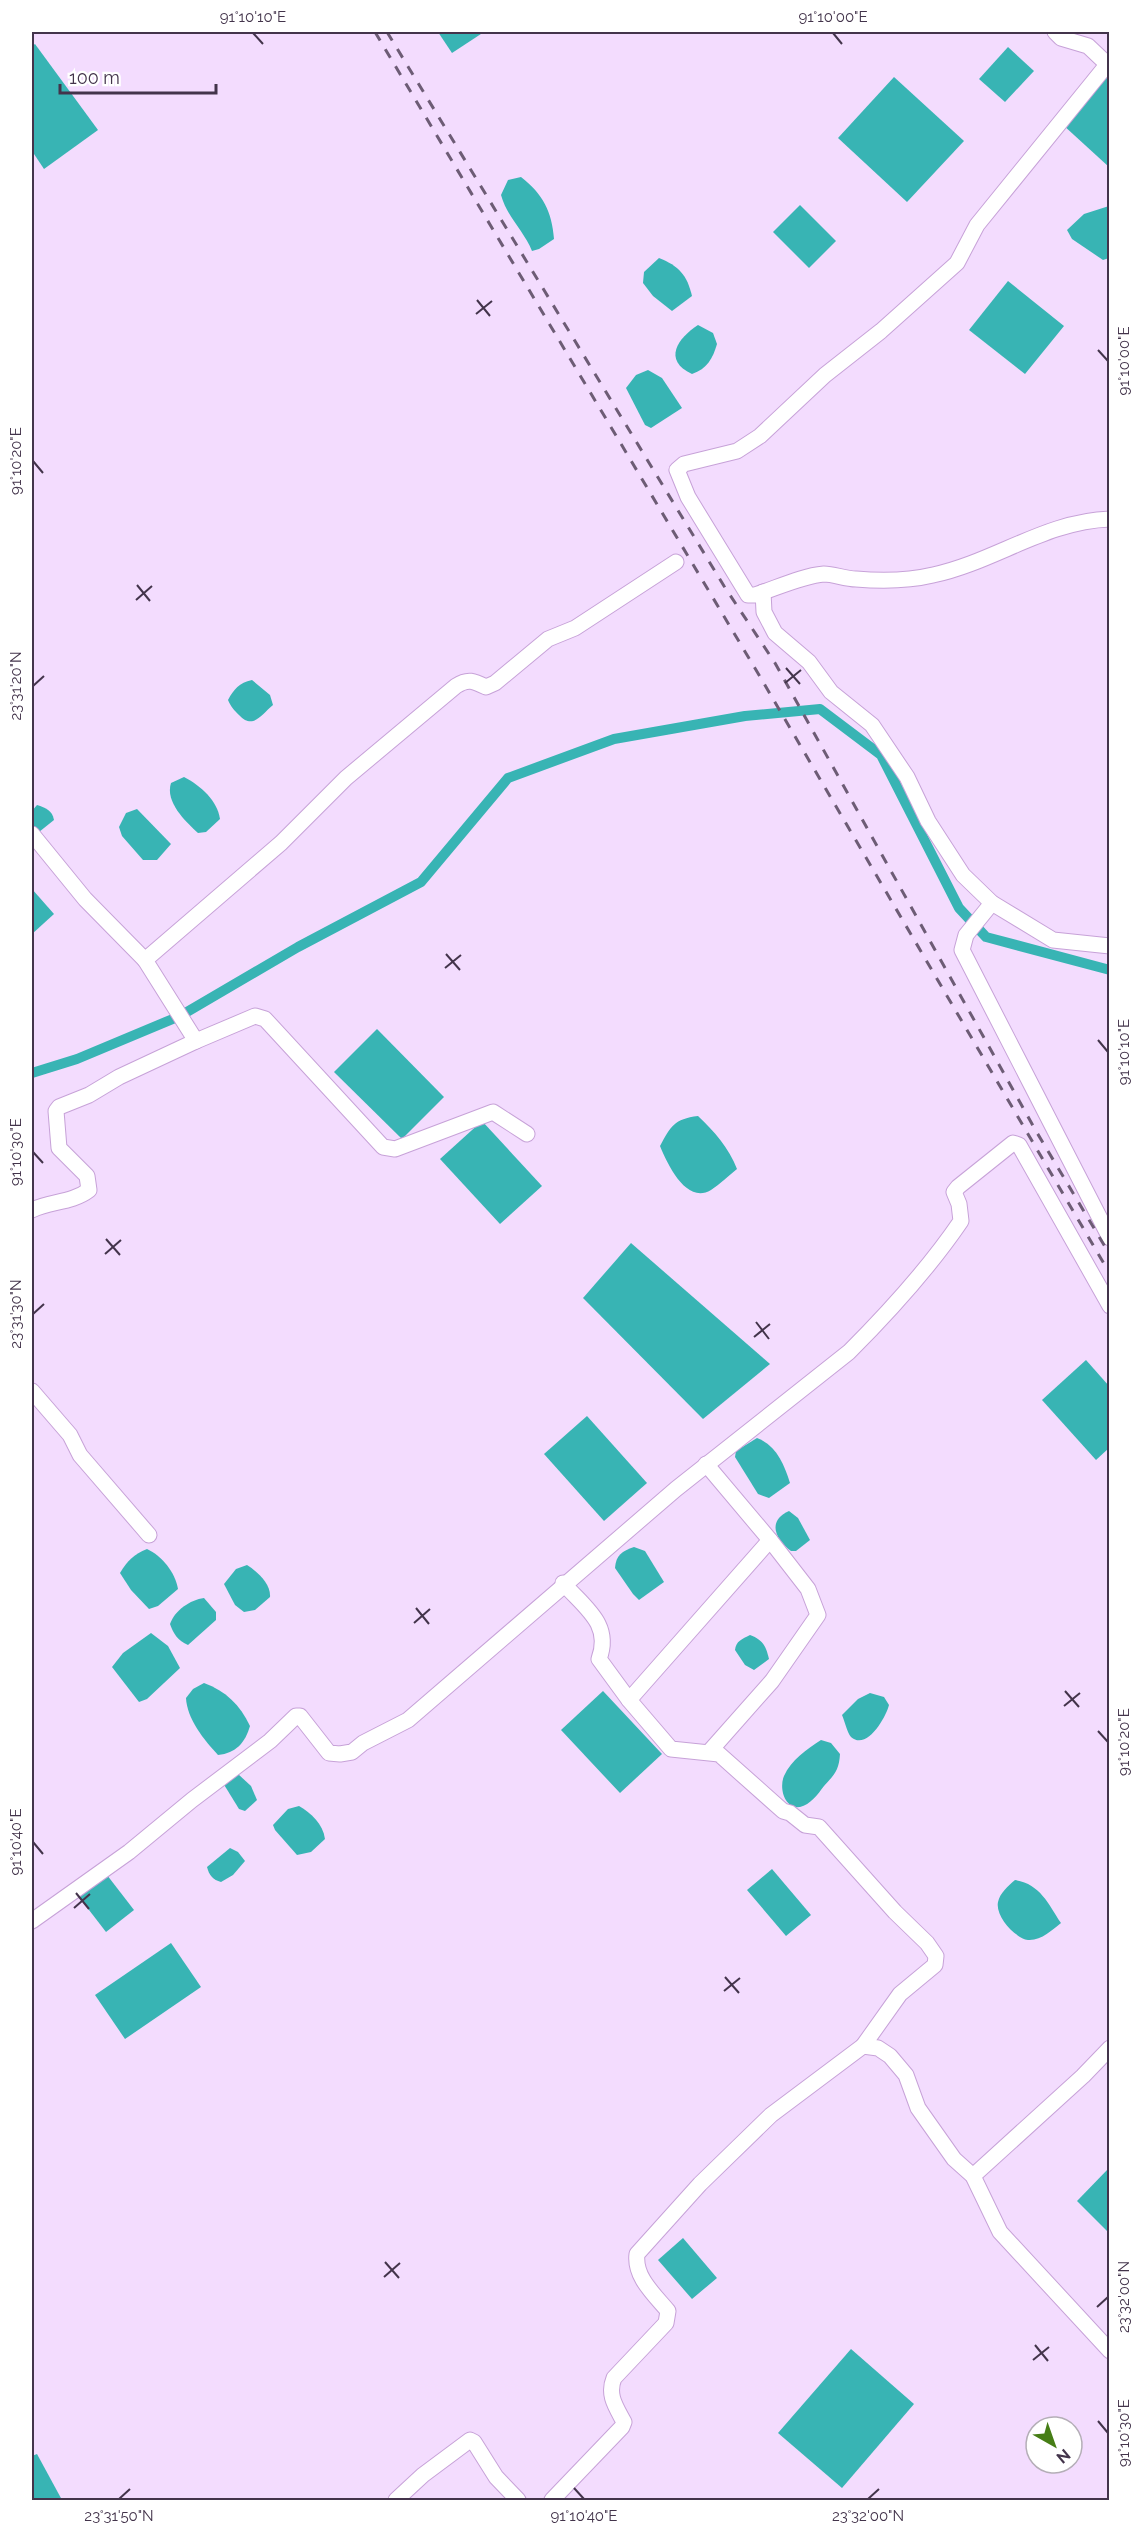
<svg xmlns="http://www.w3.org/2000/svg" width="1141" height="2532" viewBox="0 0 1141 2532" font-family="Raleway,sans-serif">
	<rect width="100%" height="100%" fill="#f3dcfe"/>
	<g fill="#38b4b4">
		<path d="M438,32H484L452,53Z"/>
		<path d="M35,44L98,130L44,169L32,151V46Z"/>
		<path d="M1008,47L1034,71L1005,102L979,79Z"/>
		<path d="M1109,71V167L1062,124Z"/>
		<path d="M894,77L964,141L907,202L838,138Z"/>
		<path d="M521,177C543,194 552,212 554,239L539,249L532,251C524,231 507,217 501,195L508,180Z"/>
		<path d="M800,205L836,241L809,268L773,232Z"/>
		<path d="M1109,206V258L1103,260L1072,239L1067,230L1084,214Z"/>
		<path d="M659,258C679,266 687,275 692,296L672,311L653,296L643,283L644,272Z"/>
		<path d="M1008,281L1064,326L1025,374L969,330Z"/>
		<path d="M698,325L713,333L717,344C713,358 707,369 692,374C662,360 678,338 698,325Z"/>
		<path d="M648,370L662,378L682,408L651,428L645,425L626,388L636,375Z"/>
		<path d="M252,680L270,695L273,705C261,715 253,730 239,715C234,710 231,707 228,700C234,689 239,683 252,680Z"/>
		<path d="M184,777C201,786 217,800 220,819L206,832L198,833C185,821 165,802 171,783Z"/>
		<path d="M37,805C46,808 52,810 54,820L39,832L32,825V811Z"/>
		<path d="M137,809L171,844L157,860H143L122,836L119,827L126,813Z"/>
		<path d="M32,889L54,914L32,934Z"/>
		<path d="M377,1029L444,1097L402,1139L334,1072Z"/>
		<path d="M698,1116C714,1131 729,1148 737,1169C728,1176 720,1184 711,1190C686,1205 667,1163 660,1146C671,1126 674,1119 698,1116Z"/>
		<path d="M482,1121L542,1186L500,1224L440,1159Z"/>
		<path d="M631,1243L770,1364L703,1419L583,1298Z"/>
		<path d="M1086,1360L1109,1386V1448L1096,1460L1042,1400Z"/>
		<path d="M587,1416L647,1483L604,1521L544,1454Z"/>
		<path d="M757,1438C776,1445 784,1464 790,1483L769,1498L758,1494L735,1457L736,1451Z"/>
		<path d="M789,1511L798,1518L810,1540L796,1551H791C775,1539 767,1521 789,1511Z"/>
		<path d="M634,1547L645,1551L664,1582L639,1600L633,1594L615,1568C616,1555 622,1551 634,1547Z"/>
		<path d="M147,1549C162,1556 175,1572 178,1589L158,1606L149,1609L131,1590L120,1573C127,1561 134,1554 147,1549Z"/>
		<path d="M247,1565C258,1572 271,1584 270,1597L255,1610L244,1612L235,1605L224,1584L236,1569Z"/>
		<path d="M204,1598L216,1612V1620L188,1645C178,1641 173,1633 170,1624C175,1610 190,1600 204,1598Z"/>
		<path d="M151,1633L168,1646L180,1668L147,1699L139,1702L112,1667L123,1653Z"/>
		<path d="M750,1635C763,1640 766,1646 769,1659L754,1670L745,1665L735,1650C736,1641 742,1639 750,1635Z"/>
		<path d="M204,1683C226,1691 240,1705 250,1726C245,1743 236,1753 218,1755C204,1740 187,1719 186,1698L193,1689Z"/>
		<path d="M603,1691L662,1754L620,1793L561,1730Z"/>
		<path d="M870,1693L884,1697L889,1705C886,1717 867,1751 851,1737C847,1732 845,1722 842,1715L858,1699Z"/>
		<path d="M821,1740L831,1743L840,1754C839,1770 835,1774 824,1786C818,1794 810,1805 800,1807C784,1809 779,1787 784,1776C791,1760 807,1749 821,1740Z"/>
		<path d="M238,1774L251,1786L257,1800L245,1811L239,1809L223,1783L228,1778Z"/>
		<path d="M299,1806C311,1813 323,1824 325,1839L311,1852L297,1855L275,1830L273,1825L288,1809Z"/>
		<path d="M230,1848L238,1852L245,1861L233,1875L221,1882C213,1880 209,1875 207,1867Z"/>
		<path d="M772,1869L811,1915L786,1936L747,1890Z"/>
		<path d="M107,1875L134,1910L106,1932L79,1897Z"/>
		<path d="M1015,1880C1040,1884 1048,1903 1061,1923C1052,1930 1041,1941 1028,1940C1015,1938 995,1916 998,1902C1000,1893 1008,1886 1015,1880Z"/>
		<path d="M171,1943L201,1987L125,2039L95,1995Z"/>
		<path d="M1109,2168V2233L1077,2201Z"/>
		<path d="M683,2238L717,2278L692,2299L658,2260Z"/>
		<path d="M851,2349L914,2404L842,2488L778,2433Z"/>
		<path d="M37,2454L62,2500H32V2456Z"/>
	</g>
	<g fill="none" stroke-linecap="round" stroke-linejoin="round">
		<path stroke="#38b4b4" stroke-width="10" d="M32,1073L77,1059L180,1016L298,947L421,882L508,778L614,739L745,716L820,709L881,755L959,908L986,937L1110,970"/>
		<defs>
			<g id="minor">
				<path d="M1055,32L1061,38L1088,46L1107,64"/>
				<path d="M1110,61L977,225L957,263L881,331L825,375L760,436L737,451L684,464L677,470L688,497L748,595H755C777,588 801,576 824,574C834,574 845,579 856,579C880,581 908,581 933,575C994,562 1046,521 1110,519"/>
				<path d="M763,592L764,612L775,633L809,662L831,692L872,725L907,777L928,821L963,875L992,903L1053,940L1110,946"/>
				<path d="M32,834L85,899L145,960L281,843L346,778L456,686C468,678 474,681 486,687L495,683L548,639L575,628L676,562"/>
				<path d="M992,903L966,935L962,950L1110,1238"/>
				<path d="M145,960L196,1041L255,1016L265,1019L383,1147L395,1149L493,1112L527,1134"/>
				<path d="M32,1210C50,1201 72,1203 89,1190L87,1176L59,1148L56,1111L59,1107L89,1095L119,1077L196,1041"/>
				<path d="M32,1391L70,1435L80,1455L149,1535"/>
				<path d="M706,1464L770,1540L629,1700L671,1749L719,1754L783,1811L790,1813L805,1825L819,1827L895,1912L927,1943L936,1956L935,1965L900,1994L863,2046"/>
				<path d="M563,1583C585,1608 612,1624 599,1659L629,1700"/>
				<path d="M710,1751L772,1681L818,1615L808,1589L770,1540"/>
				<path d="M32,1921L129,1852L192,1800L270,1741L296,1716H300L329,1753L340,1754L352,1752L363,1743L408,1720L676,1489L849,1352C889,1312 929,1268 961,1221L959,1204L954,1192L958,1187L1013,1143L1019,1145L1110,1306"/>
				<path d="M973,2176L1083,2076L1110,2048"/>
				<path d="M396,2500L423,2475L470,2440L474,2442L496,2477L518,2500"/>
				<path d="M552,2500L622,2427L624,2422C616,2407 607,2395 614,2378L666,2323L668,2311C654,2294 634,2277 637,2254L700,2184L771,2115L863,2046L878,2048L890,2056L906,2075L918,2108L954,2159L973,2176L1000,2232L1110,2351"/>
			</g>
		</defs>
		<use href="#minor" stroke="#c7a2d8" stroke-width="17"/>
		<use href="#minor" stroke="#fff" stroke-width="15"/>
		<g stroke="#6d5c75" stroke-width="3" stroke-dasharray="10 10" stroke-linecap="butt">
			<path d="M375,32L759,675L1110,1274"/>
			<path d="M387,32L724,586L775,663L1036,1131L1110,1255"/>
		</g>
	</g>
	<path fill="none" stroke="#43344b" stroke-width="2" d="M253,33L263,44M833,33L842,44M477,300L490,316M476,314L492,301M1098,350L1108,361M33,461L43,473M137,585L150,601M136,600L152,586M786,668L800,684M785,683L801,670M33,686L44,676M446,954L460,970M445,968L461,955M1098,1040L1108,1052M33,1152L43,1163M106,1239L120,1255M105,1254L121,1240M33,1314L44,1304M756,1322L769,1339M754,1337L770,1324M416,1608L429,1624M414,1623L430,1609M1065,1691L1079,1707M1064,1706L1080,1693M1098,1731L1108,1742M33,1842L43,1854M76,1893L89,1909M74,1908L90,1894M725,1977L739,1993M724,1991L740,1978M385,2262L399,2278M384,2277L400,2263M1097,2307L1108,2297M1035,2345L1048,2361M1033,2360L1049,2347M1098,2421L1108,2433M574,2488L584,2499M119,2499L130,2489M868,2499L879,2489"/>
	<rect width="1141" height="2532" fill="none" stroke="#ffffff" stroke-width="66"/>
	<g transform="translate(1054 2445) rotate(140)"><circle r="28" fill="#ffffff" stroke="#b4aeb7" stroke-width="1.5"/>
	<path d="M0-4.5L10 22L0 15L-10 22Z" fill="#467e16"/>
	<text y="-9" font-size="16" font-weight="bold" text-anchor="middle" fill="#43344b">N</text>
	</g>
	<path d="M60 84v9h156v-9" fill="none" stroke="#43344b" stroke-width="3"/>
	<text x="69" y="84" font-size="18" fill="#43344b" stroke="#ffffff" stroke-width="4.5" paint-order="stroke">100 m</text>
	<rect x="33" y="33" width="1075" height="2466" fill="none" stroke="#43344b" stroke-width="2"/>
	<g font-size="15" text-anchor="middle" fill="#43344b">
		<text x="253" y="22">91°10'10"E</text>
		<text x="833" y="22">91°10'00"E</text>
		<text transform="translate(1124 361) rotate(-90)" y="5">91°10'00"E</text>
		<text transform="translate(16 461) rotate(-90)" y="5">91°10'20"E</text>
		<text transform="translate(16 686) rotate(-90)" y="5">23°31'20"N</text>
		<text transform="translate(1124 1052) rotate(-90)" y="5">91°10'10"E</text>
		<text transform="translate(16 1152) rotate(-90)" y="5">91°10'30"E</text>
		<text transform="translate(16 1314) rotate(-90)" y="5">23°31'30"N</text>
		<text transform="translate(1124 1742) rotate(-90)" y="5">91°10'20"E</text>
		<text transform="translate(16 1842) rotate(-90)" y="5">91°10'40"E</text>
		<text transform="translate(1124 2297) rotate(-90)" y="5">23°32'00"N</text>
		<text transform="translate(1124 2433) rotate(-90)" y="5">91°10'30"E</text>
		<text x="119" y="2521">23°31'50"N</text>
		<text x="584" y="2521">91°10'40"E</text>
		<text x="868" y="2521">23°32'00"N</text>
	</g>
</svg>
